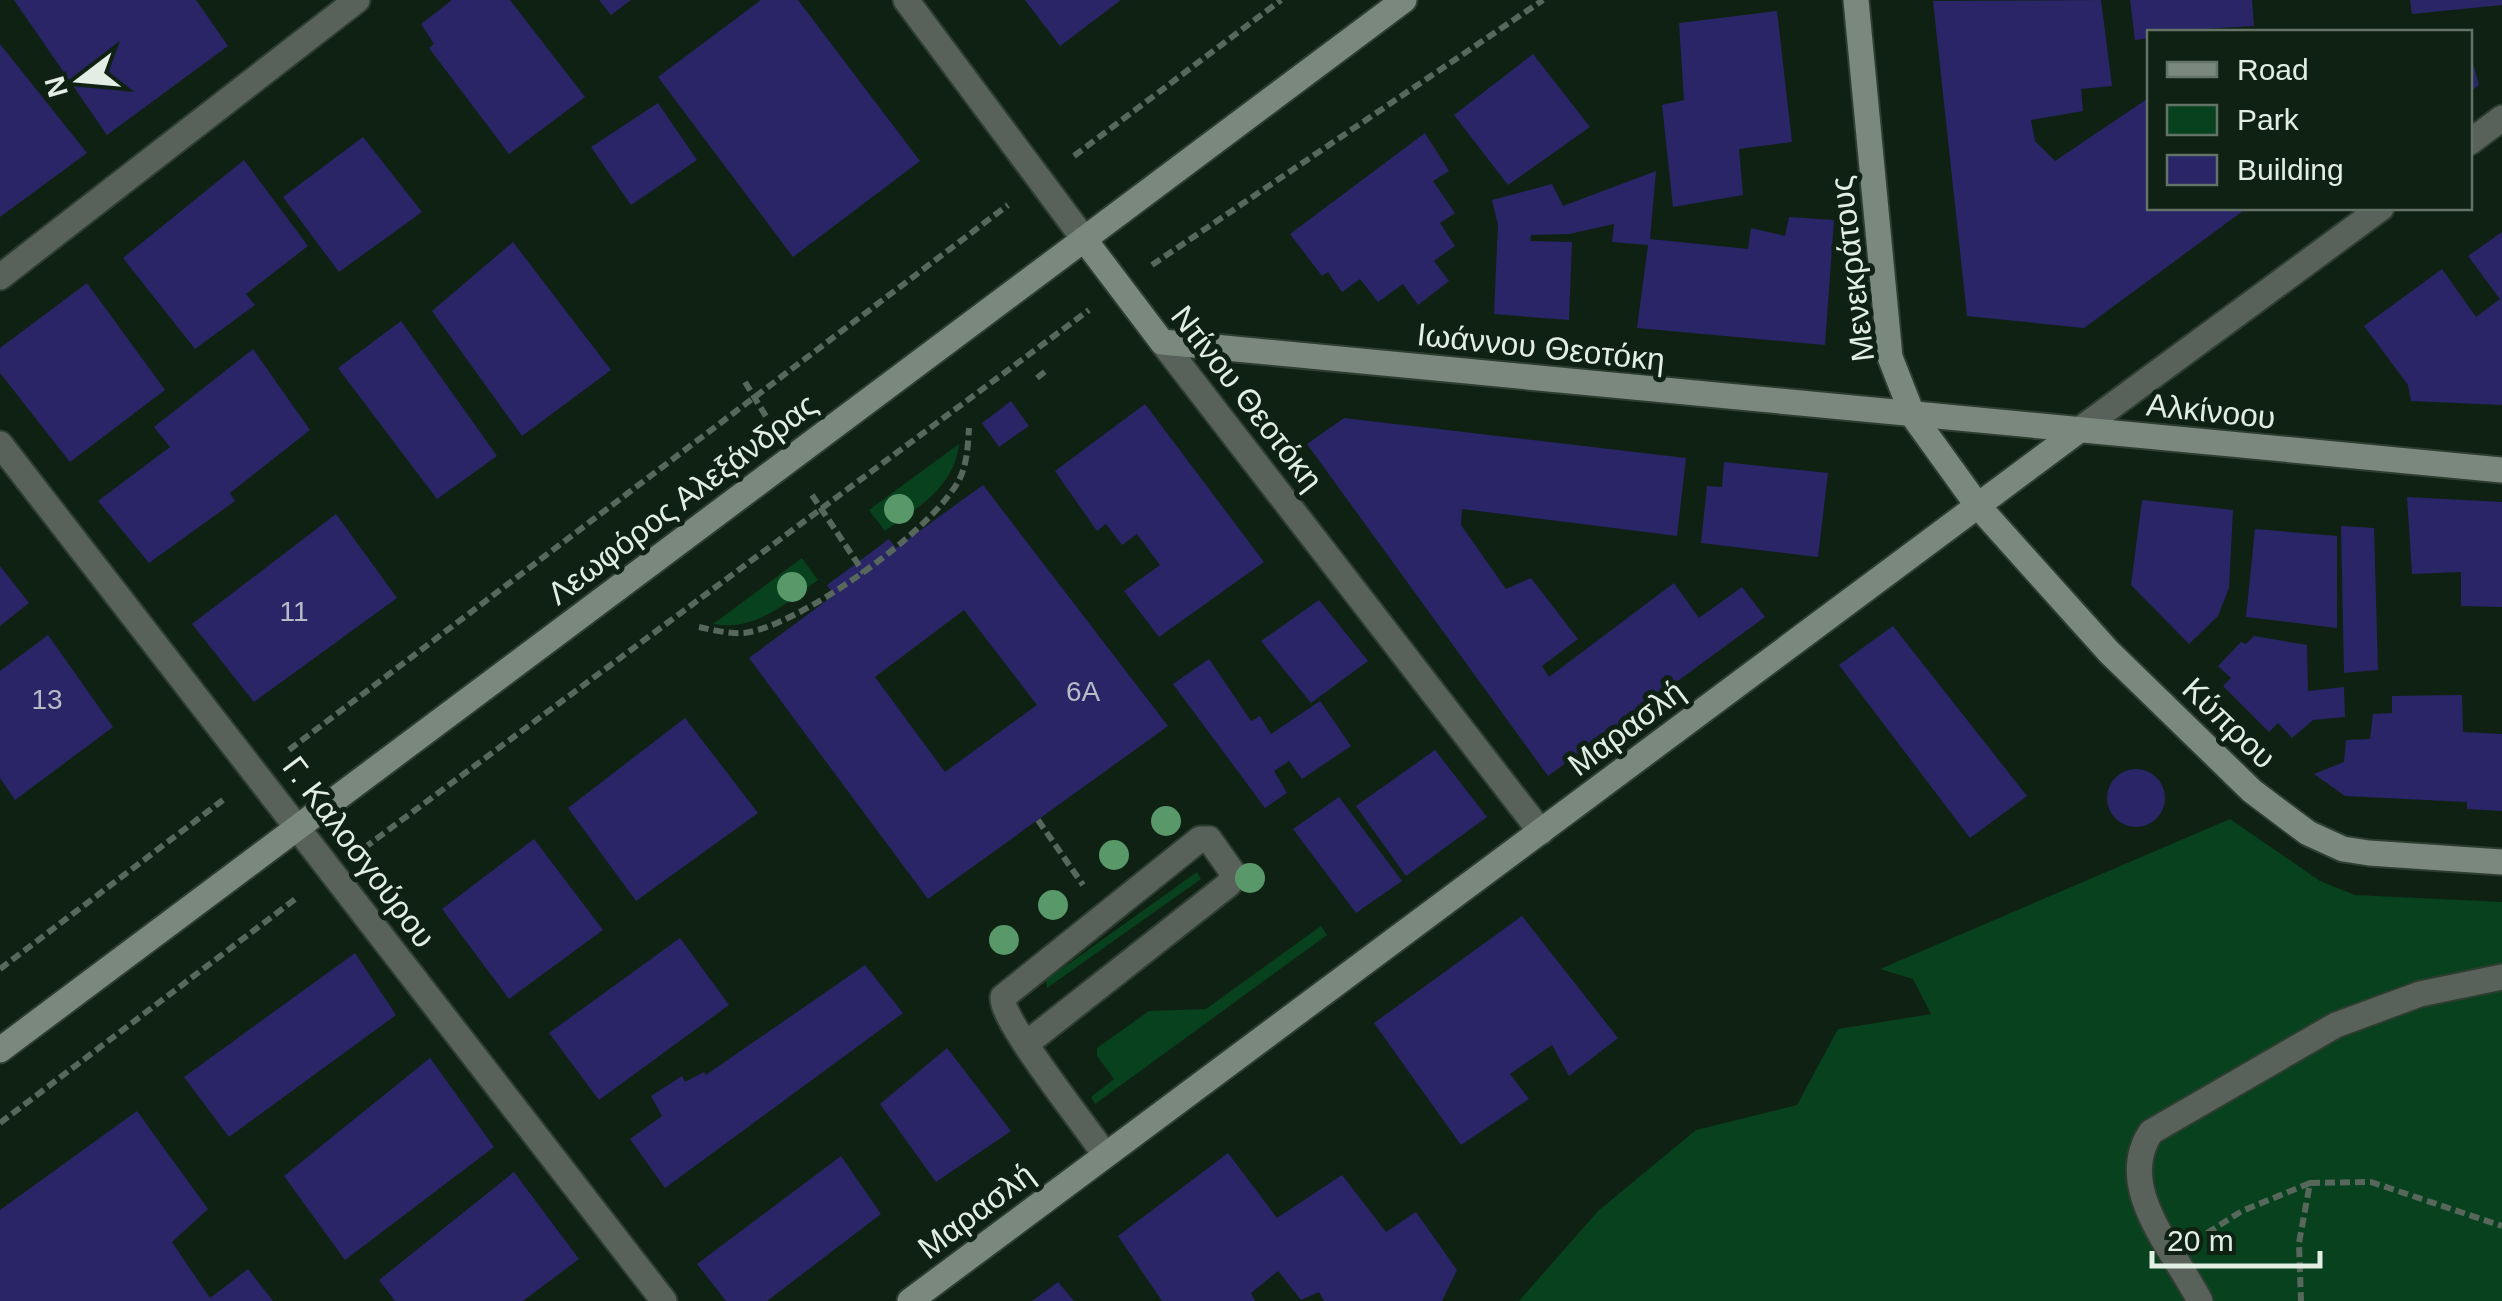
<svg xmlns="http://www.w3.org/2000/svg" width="2502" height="1301" viewBox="0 0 2502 1301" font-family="Helvetica,sans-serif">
	<rect width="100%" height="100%" fill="#0f2113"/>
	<g fill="#08411e">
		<path d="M959,444C954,488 917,508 885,531L869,510Z"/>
		<path d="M802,558L818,580C786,603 755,632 713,624Z"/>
		<path d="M2230,819L2320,881L2355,895L2502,902V1301H1519L1598,1211L1696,1130L1797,1105L1838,1029L1931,1014L1913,979L1880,969Z"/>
		<path d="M1197,872L1201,879L1047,988L1046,980Z"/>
		<path d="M1321,926L1327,935L1095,1104L1091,1097L1114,1079L1097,1056V1048L1149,1011L1206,1009Z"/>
	</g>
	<g fill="#292567" fill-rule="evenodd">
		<path d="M14,0H196L228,46L107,135Z"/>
		<path d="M452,0H510L585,97L509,154L429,48L434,44L421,24Z"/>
		<path d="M599,0H631L611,15Z"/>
		<path d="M761,0H798L920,161L793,257L658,77Z"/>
		<path d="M1025,0H1121L1060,46Z"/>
		<path d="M2101,0L2112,86L2081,89L2083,111L2031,120L2035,141L2055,161L2150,97V208H2247L2084,328L1967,316L1933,1Z"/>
		<path d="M2130,0H2252L2254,26L2150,32V38L2135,40Z"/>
		<path d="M2410,0H2502V5L2412,14Z"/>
		<path d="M1777,11L1792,142L1739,149L1743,195L1673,207L1662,105L1684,100L1679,23Z"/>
		<path d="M0,44L87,153L0,217Z"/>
		<path d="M2470,52L2479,85L2470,92Z"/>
		<path d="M1533,54L1590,127L1508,185L1454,115Z"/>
		<path d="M658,103L697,160L631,205L591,147Z"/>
		<path d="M1425,133L1449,171L1433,181L1455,213L1440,223L1455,246L1434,261L1449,281L1418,305L1403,284L1378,302L1360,279L1342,292L1328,272L1322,276L1290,234Z"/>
		<path d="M363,137L422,212L339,272L283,197Z"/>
		<path d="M244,160L308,246L246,294L255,305L195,349L123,258Z"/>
		<path d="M1656,171L1650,239L1748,249L1751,228L1785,236L1789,217L1834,220L1825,345L1637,328L1648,245L1612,242L1614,224L1569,234L1531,235L1530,241L1572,242L1569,320L1494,314L1498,225L1492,200L1552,184L1563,206Z"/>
		<path d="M2502,232V405L2411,401L2408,385L2364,326L2442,269L2476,317L2500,299L2468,256Z"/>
		<path d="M513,242L611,370L522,436L432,311Z"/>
		<path d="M87,283L165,390L70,462L0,373V348Z"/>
		<path d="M401,321L497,456L437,499L338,368Z"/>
		<path d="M253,349L310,430L230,493L235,501L149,563L98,501L170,447L154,427Z"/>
		<path d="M1011,401L1029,426L999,447L982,423Z"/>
		<path d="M1145,404L1264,562L1159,637L1124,591L1160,565L1137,534L1122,545L1106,524L1097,531L1055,471Z"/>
		<path d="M1344,418L1686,458L1677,536L1462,509L1461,525L1506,589L1531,578L1578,639L1542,666L1549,677L1674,583L1699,618L1742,587L1765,617L1548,776L1307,444Z"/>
		<path d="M1724,462L1828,473L1818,557L1701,543L1707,486L1722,487Z"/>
		<path d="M983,485L1168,726L928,899L749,658L834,595L827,585L889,539L896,548ZM964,610L1037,705L945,772L875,677Z"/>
		<path d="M2407,497L2502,502V607L2461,606V572L2412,574Z"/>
		<path d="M2142,500L2233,510L2229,588L2218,616L2189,644L2131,585Z"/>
		<path d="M336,514L397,598L254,702L192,624Z"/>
		<path d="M2341,526L2374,528L2378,670L2344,673Z"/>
		<path d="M2255,529L2337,536V628L2246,617Z"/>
		<path d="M0,566L29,603L0,626Z"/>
		<path d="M1319,600L1368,661L1311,703L1261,641Z"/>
		<path d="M1893,626L2027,796L1970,838L1839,665Z"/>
		<path d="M48,635L113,727L15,800L0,778V671Z"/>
		<path d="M2254,636L2307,645L2308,691L2344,687L2345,717L2313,720L2292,738L2278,723L2269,732L2223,686L2231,678L2218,666L2241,642L2246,644Z"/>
		<path d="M1209,659L1251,721L1260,716L1271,734L1320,701L1351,746L1302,779L1289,761L1274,771L1287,793L1265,808L1173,684Z"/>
		<path d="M2462,695L2463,732L2502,734V811L2467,809V802L2345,796L2314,774L2344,762L2346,740L2370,739L2373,714L2392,713V696Z"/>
		<path d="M685,718L758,813L636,901L568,808Z"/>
		<path d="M1435,750L1487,817L1406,876L1356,806Z"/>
		<circle cx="2136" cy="798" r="29"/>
		<path d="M1339,797L1402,881L1356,913L1293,829Z"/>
		<path d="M534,839L603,930L509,999L442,909Z"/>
		<path d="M1522,916L1618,1038L1569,1076L1552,1045L1510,1074L1529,1099L1461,1145L1374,1023Z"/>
		<path d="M680,938L729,1005L599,1100L549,1033Z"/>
		<path d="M355,953L396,1015L229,1137L184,1077Z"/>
		<path d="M865,965L903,1013L665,1188L630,1139L662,1116L651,1096L682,1076L685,1082L704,1072L706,1075Z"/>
		<path d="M947,1048L1011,1131L936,1182L880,1104Z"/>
		<path d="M430,1058L494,1147L345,1260L284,1176Z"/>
		<path d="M137,1111L208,1209L172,1242L210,1298L248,1269L273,1301H0V1210Z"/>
		<path d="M1228,1153L1277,1218L1342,1175L1386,1232L1416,1212L1457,1270L1442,1301H1324L1319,1292L1301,1300L1278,1271L1251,1293L1255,1301H1162L1118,1236Z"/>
		<path d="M841,1156L881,1214L767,1301H726L697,1264Z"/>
		<path d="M514,1172L579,1259L523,1301H395L379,1280Z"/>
		<path d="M1058,1282L1074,1301H1032Z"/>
	</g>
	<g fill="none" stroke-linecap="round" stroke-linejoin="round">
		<defs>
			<g id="lane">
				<path d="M1026,1044L1229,884L1233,873L1209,839H1200L1003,997C1000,1020 1087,1127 1105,1155"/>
				<path d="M2200,1301C2174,1250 2114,1187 2151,1132L2336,1025L2420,994L2502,977"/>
			</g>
			<g id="street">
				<path d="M906,0L1084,239"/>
				<path d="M2470,142L2502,118"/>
				<path d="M0,277L357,0"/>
				<path d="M1162,342L1541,832"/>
				<path d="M2078,431L2381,208"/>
				<path d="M0,444L664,1301"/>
			</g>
			<g id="secondary">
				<path d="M1856,0L1890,357L1913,416L1978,506L2109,652L2252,791L2308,833L2343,849L2369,853L2502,862"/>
				<path d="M1084,239L1162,342L2502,470"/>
				<path d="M0,1050L1404,0"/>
				<path d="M910,1301L2078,431"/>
			</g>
		</defs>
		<use href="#lane" stroke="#2d3e30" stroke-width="29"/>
		<use href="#street" stroke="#2d3e30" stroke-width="29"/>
		<use href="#secondary" stroke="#2d3e30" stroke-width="29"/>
		<g stroke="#57675b" stroke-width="6" stroke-dasharray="10 5" stroke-linecap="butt">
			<path d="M1074,156L1281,0"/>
			<path d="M1152,265L1543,0"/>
			<path d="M1037,378L1047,370"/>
			<path d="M745,382L767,418"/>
			<path d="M812,495L864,573"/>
			<path d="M699,627C713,630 729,634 744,633C800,626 933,530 959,480C967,465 968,445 969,428"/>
			<path d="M289,750L1008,205"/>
			<path d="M1038,820L1083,885"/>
			<path d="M364,848L1089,310"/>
			<path d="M0,969L223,800"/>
			<path d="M0,1123L298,897"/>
			<path d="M2310,1183L2371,1182L2502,1226"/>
			<path d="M2207,1233L2242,1211L2310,1183L2299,1243L2301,1301"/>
		</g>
		<use href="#lane" stroke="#58615a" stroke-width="25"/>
		<use href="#street" stroke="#58615a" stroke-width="25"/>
		<use href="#secondary" stroke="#7a887d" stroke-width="25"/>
	</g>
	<g fill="#589869">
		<circle cx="899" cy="509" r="15"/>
		<circle cx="792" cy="587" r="15"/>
		<circle cx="1166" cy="821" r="15"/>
		<circle cx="1114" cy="855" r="15"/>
		<circle cx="1250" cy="878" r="15"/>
		<circle cx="1053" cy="905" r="15"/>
		<circle cx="1004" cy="940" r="15"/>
	</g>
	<g text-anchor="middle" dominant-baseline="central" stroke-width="10" stroke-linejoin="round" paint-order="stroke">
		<g font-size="28" fill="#b4bcc5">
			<text x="294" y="611">11</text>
			<text x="1083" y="691">6Α</text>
			<text x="47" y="699">13</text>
		</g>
		<g font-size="32" fill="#e2eee4" stroke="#0f2113">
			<text transform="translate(1852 269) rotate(-97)">Μενεκράτους</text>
			<text transform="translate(1541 347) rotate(6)">Ιωάννου Θεοτόκη</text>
			<text transform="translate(1247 398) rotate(52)">Ντίνου Θεοτόκη</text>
			<text transform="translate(2211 411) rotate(6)">Αλκίνοου</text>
			<text transform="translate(682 499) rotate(-37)">Λεωφόρος Αλεξάνδρας</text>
			<text transform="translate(2229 723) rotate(44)">Κύπρου</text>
			<text transform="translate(1626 728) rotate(-37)">Μαρασλή</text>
			<text transform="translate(359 852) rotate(53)">Γ. Καλοσγούρου</text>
			<text transform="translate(976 1211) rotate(-37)">Μαρασλή</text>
		</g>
	</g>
	<rect x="2147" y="30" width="325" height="180" fill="#0f2113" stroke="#637367" stroke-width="2.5"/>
	<rect x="2167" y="62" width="50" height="15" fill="#7a887d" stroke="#637367" stroke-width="2.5"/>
	<text x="2237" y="80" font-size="30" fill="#e2eee4">Road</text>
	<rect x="2167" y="105" width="50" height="30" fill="#08411e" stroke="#637367" stroke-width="2.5"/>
	<text x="2237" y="130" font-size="30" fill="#e2eee4">Park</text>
	<rect x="2167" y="155" width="50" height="30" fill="#292567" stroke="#637367" stroke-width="2.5"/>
	<text x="2237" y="180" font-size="30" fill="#e2eee4">Building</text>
	<g transform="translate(80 80) rotate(254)" stroke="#0f2113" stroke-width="8" paint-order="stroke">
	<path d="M0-8L18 38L0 25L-18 38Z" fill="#e2eee4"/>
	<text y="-15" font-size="28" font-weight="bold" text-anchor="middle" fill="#e2eee4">N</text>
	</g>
	<path d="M2152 1251v15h168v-15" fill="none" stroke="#e2eee4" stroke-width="5"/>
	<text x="2167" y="1251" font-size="30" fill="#e2eee4" stroke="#0f2113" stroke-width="8" paint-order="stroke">20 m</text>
</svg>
